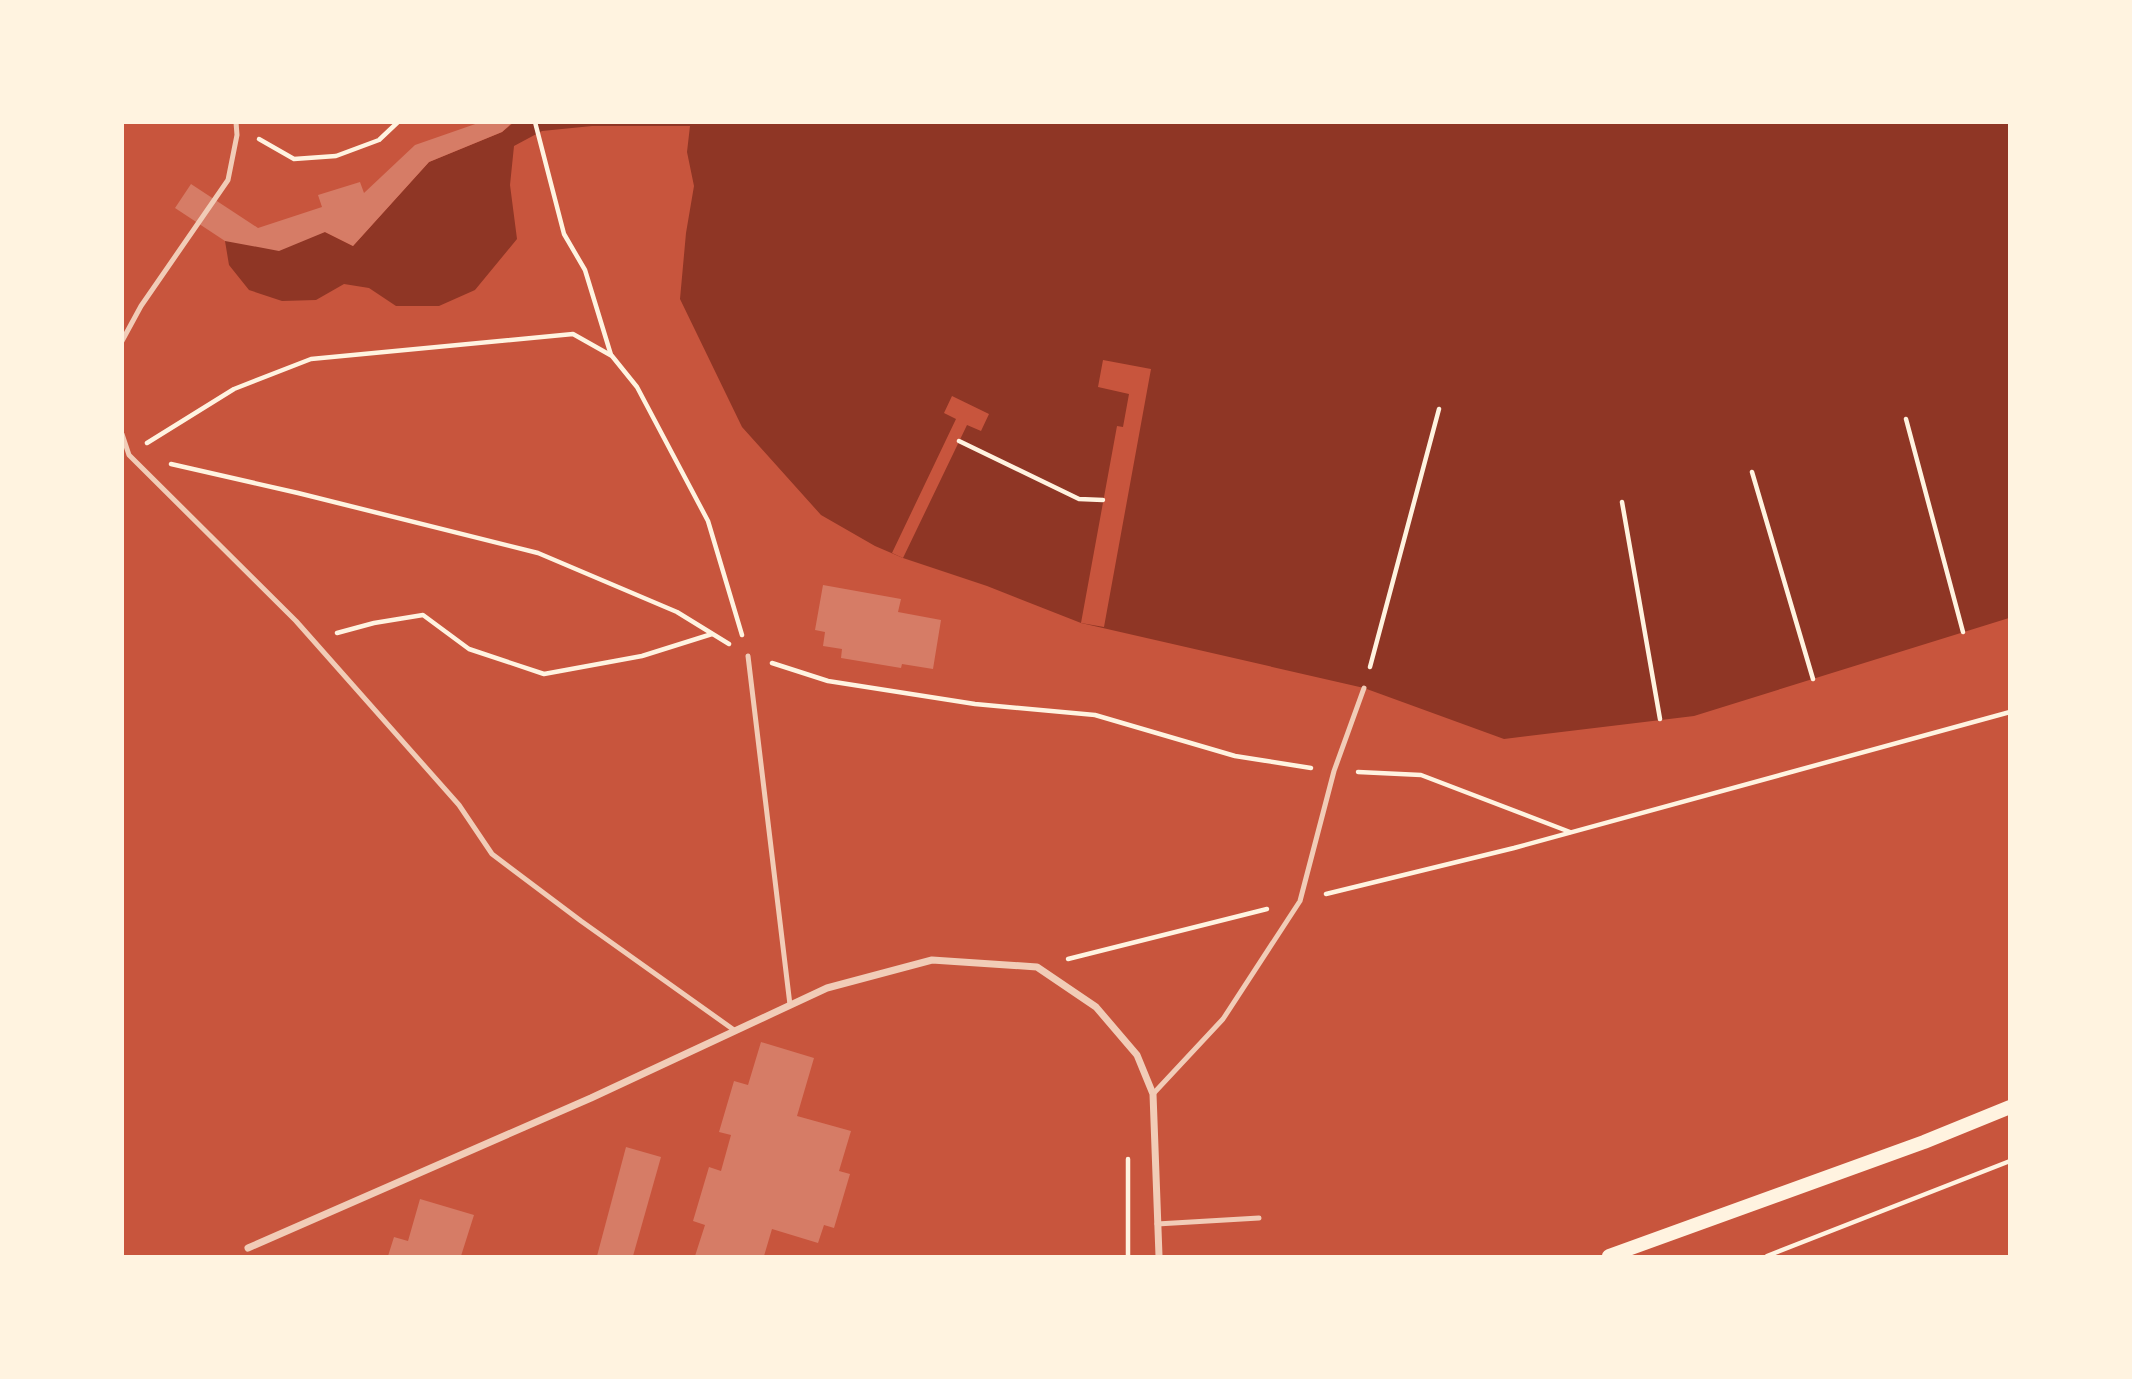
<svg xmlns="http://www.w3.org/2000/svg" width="2132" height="1379" viewBox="0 0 2132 1379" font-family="Merriweather,serif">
	<rect width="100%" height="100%" fill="#c8553d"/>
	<path fill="#8f3625" d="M513,123H2009V618L1694,716L1504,739L1364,688L1081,623L987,586L903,558L875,546L821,515L742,427L680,299L686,233L694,186L687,152L690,126H592L542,131L514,146L510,185L517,239L475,290L439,306H396L369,288L344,284L316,300L282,301L249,290L229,265L225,241L325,232L353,246L429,162L502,132Z"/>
	<g fill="#c8553d">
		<path d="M1103,360L1151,369L1104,627L1081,623L1117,426L1123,427L1129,394L1098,387Z"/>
		<path d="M952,396L989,414L981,431L967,425L903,558L892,553L956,419L944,413Z"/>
	</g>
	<g fill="#d67c66">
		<path d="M481,122H513L502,132L429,162L353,246L325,232L279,251L225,241L175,208L191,184L258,228L322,207L318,195L360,182L364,193L415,145Z"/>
		<path d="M823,585L901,599L898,612L941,620L933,669L902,664L901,668L841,658L842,649L823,646L825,632L815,630Z"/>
		<path d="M761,1042L814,1058L797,1116L851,1131L839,1171L850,1174L834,1228L824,1225L818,1243L772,1229L764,1256H695L705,1225L693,1221L709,1167L721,1171L731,1135L719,1132L734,1081L748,1085Z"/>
		<path d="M626,1147L661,1157L633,1256H597Z"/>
		<path d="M420,1199L474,1215L461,1256H388L394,1237L408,1241Z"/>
	</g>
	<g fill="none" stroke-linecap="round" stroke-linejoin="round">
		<g stroke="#fff3e0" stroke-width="4.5">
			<path d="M535,122L564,234L585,270L611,355"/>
			<path d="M259,139L294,159L336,156L379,140L398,122"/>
			<path d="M1906,419L1963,632"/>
			<path d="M959,441L1079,499L1103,500"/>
			<path d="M147,443L234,389L311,359L573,334L612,356L637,387L708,521L742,635"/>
			<path d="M171,464L298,493L538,553L677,612L729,644"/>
			<path d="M1752,472L1813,679"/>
			<path d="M1622,502L1660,719"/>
			<path d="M337,633L374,623L423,615L469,649L544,674L642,656L712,634"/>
			<path d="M772,663L828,681L975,704L1095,715L1235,756L1311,768"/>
			<path d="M1370,667L1439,409"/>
			<path d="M1358,772L1421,775L1570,832"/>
			<path d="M1326,894L1514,848L2010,712"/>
			<path d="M1068,959L1267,909"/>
			<path d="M1128,1256V1159"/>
			<path d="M1767,1256L2010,1161"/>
		</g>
		<g stroke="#f1ccb7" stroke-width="5">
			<path d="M122,341L141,306L228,180L237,135L236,122"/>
			<path d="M122,434L129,455L296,621L459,805L492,854L581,921L734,1030"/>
			<path d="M748,656L790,1005"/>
			<path d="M1153,1094L1223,1019L1300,901L1334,771L1364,688"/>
			<path d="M1157,1224L1259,1218"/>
		</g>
		<path stroke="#f1ccb7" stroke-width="7" d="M248,1248L591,1098L827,988L932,960L1037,967L1096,1007L1137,1055L1153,1094L1159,1256"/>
		<path stroke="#fff3e0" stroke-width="14" d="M1609,1256L1924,1142L2010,1107"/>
	</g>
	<rect width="2132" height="1379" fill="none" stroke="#fff3e0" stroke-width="248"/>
</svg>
